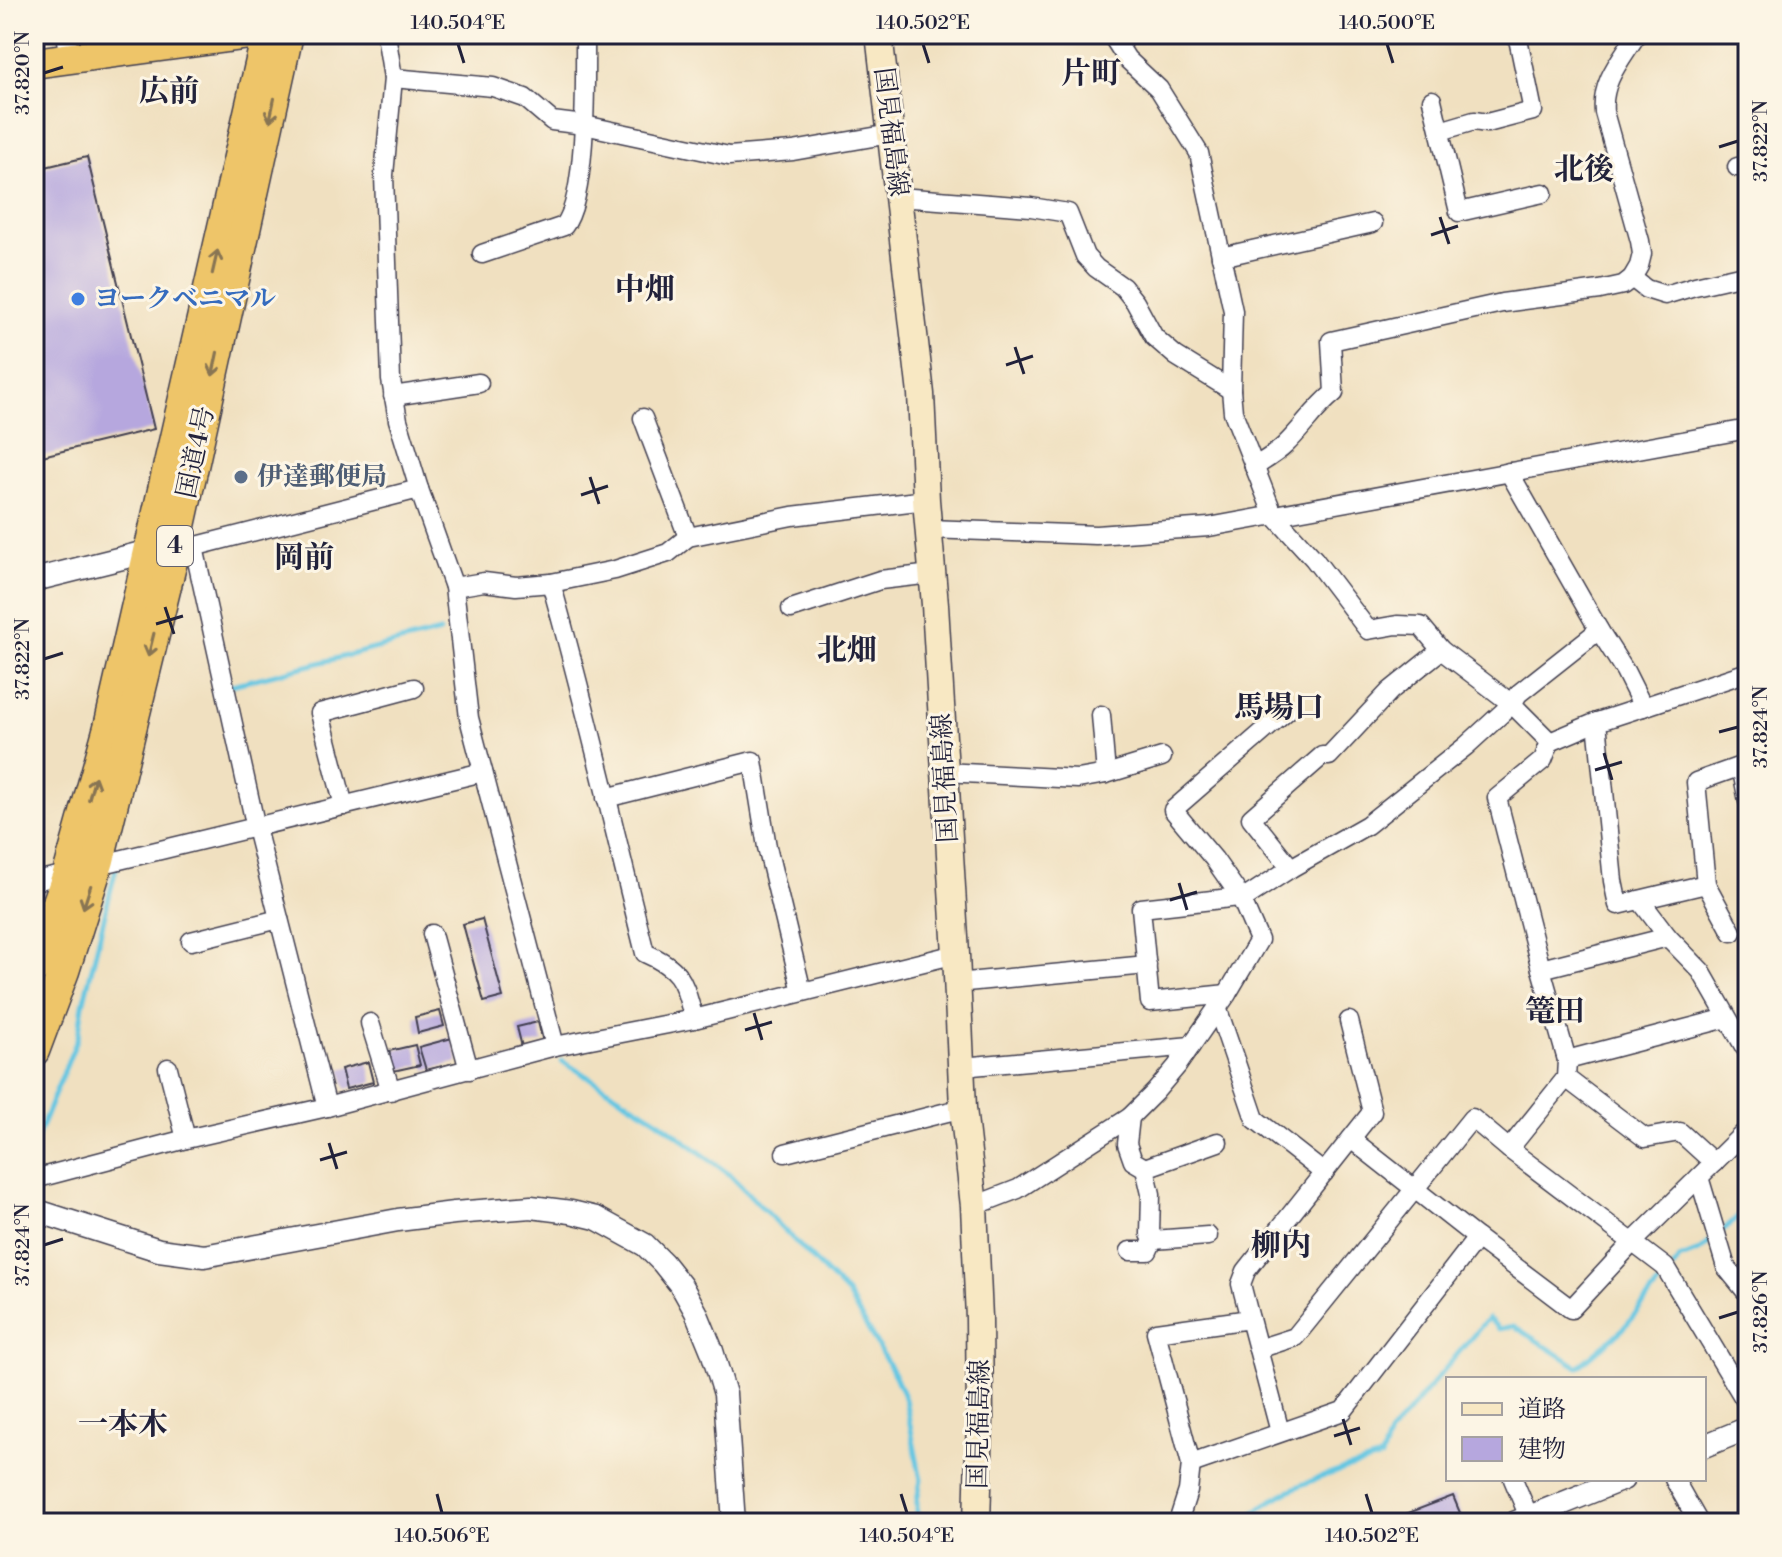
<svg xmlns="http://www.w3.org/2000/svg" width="1782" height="1557" viewBox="0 0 1782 1557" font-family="'Libre Bodoni','Noto Serif JP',serif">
	<rect width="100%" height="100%" fill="#fcf5e5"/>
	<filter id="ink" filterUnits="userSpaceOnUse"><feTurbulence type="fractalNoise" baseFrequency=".0125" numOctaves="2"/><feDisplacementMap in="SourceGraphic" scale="16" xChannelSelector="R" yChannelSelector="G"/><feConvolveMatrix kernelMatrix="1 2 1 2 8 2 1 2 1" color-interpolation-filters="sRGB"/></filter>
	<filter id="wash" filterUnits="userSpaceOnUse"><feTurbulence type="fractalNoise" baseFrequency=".006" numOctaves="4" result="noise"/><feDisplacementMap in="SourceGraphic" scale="32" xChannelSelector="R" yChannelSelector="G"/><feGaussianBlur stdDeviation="1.8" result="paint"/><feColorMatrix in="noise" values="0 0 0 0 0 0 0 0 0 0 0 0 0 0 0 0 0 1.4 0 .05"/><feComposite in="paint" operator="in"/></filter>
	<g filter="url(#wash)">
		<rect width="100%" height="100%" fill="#f0e0c0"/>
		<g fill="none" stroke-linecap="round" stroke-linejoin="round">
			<g stroke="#64c6e2" stroke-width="5">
				<path d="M228,686L440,632"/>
				<path d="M562,1061L656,1119L730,1175L848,1295L895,1376L905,1399L921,1480L917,1500V1523"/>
				<path d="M34,1145L78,1037L83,1005L117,864"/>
				<path d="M1719,1234L1748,1207"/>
				<path d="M1674,1267L1679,1259L1699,1251L1712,1240"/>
				<path d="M1243,1523C1280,1486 1333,1473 1381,1458L1389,1435L1488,1318L1499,1329L1514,1326L1578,1367L1623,1329L1659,1284"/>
			</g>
		</g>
		<g id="blocks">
			<g fill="#b6a7de">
				<path d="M87,157L154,429L34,458V164L37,169Z"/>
				<path d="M482,919L503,997L484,1002L463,924Z"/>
				<path d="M440,1011L444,1026L418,1033L415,1017Z"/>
				<path d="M538,1022L543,1042L522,1047L517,1027Z"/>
				<path d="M452,1038L459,1062L426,1070L419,1047Z"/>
				<path d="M415,1045L420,1065L393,1071L389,1051Z"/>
				<path d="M368,1062L373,1082L346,1089L341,1069Z"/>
				<path d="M1453,1496L1463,1520L1457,1523H1406L1403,1515Z"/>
			</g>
		</g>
	</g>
	<g filter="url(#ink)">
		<use href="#blocks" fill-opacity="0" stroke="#413e4f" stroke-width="2"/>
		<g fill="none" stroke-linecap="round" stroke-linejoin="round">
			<defs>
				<g id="minor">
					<path d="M66,34L70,58"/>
					<path d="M386,34L393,78L384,175L391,380L398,420L419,489L454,587L469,718L555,1046"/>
					<path d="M1111,34L1127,59L1159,89L1199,153L1233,311L1231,390L1233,412L1273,514L1314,559L1368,630L1397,625L1421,626L1441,650L1512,704L1550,742L1543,760L1497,798L1541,969L1567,1060L1566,1078L1509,1149"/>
					<path d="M393,78L493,87L525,98L552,121L584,125L729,156L793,151L890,134"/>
					<path d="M1432,100L1459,212L1543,193"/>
					<path d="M1440,131L1474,121L1487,123L1533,111L1517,34"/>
					<path d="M1737,167L1748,165"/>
					<path d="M899,197L1031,207L1068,213L1085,256L1096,268L1123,287L1135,302L1154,337L1176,356L1231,390"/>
					<path d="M482,254L564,226C588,196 585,75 585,34"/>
					<path d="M1221,257L1373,223"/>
					<path d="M1632,278L1646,289L1665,295L1695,286L1748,274"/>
					<path d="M393,396L479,383"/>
					<path d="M643,418L688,537"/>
					<path d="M1254,467C1265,460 1276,454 1285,445C1303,428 1314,409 1334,393L1331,341L1502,303L1600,290L1623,285L1632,278L1639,266L1642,254L1640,241L1604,112C1601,81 1621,60 1637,34"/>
					<path d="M1509,472L1599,630L1625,671L1643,707L1748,672"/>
					<path d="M928,529L1096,535L1209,527L1748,429"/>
					<path d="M194,547L256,828L327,1107"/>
					<path d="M185,549L419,489"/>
					<path d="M551,583C586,706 614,830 645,953C684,970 683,982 694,1019"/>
					<path d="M454,587L484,582L516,586L551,583L615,570L668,553L688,537L792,516L926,500"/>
					<path d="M791,609L880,580L932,574"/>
					<path d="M1441,650L1390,691L1329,756H1322L1251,818L1291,868L1367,825L1466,746L1512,704L1518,694L1599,630"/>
					<path d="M1101,715L1106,774"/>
					<path d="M1597,722L1613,881L1618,905L1706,884"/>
					<path d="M1550,742L1597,722L1643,707"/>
					<path d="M1748,763L1741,766L1748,801"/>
					<path d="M944,772L1078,779L1106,774L1162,757"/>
					<path d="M606,798L753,761L767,847L802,992"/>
					<path d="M344,806L320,713L414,688"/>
					<path d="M99,860L111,862L483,772"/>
					<path d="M34,881L68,874"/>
					<path d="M1640,900L1668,937"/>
					<path d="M1732,932L1706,884L1696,782L1741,766"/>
					<path d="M432,934L469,1070"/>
					<path d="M191,941L279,919"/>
					<path d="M1541,969L1668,937L1701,971L1745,1048"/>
					<path d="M956,983L1147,965"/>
					<path d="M1227,994L1150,1002L1141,908L1248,896L1291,868"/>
					<path d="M1217,1007L1255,1119L1324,1173"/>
					<path d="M370,1023L391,1091"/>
					<path d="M1567,1060L1727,1018"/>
					<path d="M962,1067L1191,1046"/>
					<path d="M168,1068L186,1139"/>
					<path d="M1566,1078L1645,1138L1680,1132L1714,1163"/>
					<path d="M1130,1117L1127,1144L1133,1161L1145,1168L1151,1194L1150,1234L1153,1240L1208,1236"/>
					<path d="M1351,1139L1477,1238"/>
					<path d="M785,1153L963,1108"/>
					<path d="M1145,1168L1218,1142"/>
					<path d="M1699,1177L1726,1267L1748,1294"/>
					<path d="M34,1179L186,1139L327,1107L555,1046L694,1019L956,954"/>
					<path d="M974,1206L1018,1189L1130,1117L1155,1092L1177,1066L1227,994L1259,940L1240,896L1214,859L1173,810L1288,710"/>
					<path d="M1130,1251H1148L1153,1240"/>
					<path d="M1250,1319L1241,1284L1246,1271L1372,1112L1349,1021"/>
					<path d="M1258,1349L1280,1432"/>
					<path d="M1191,1464L1343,1411L1477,1238L1571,1309L1632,1243L1748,1129"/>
					<path d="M1513,1479L1529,1517"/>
					<path d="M1674,1479L1699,1523"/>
					<path d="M1175,1523L1179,1519L1188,1491L1191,1464L1156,1332L1250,1319L1258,1349L1295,1337L1472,1118L1509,1149L1665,1267L1748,1405"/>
				</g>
				<g id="tertiary">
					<path d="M34,580L150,551"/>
					<path d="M34,1210L159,1250L204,1256L398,1220L454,1213L531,1207L571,1212L596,1218L645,1245L663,1263L682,1287L696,1312L712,1351L725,1394L734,1523"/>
					<path d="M1704,1446L1748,1428"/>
					<path d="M1514,1523L1623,1479"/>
				</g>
				<path id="secondary" d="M879,34L921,394L926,500L935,605L956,954L963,1108L974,1206L979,1318L980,1418L977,1523"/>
				<g id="trunk">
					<path d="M34,63L250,34"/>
					<path d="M34,969L68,874L109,727L267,34"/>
					<path d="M34,1051L64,971L99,860L174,553L288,34"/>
				</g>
			</defs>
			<use href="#minor" stroke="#413e4f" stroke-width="21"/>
			<use href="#tertiary" stroke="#413e4f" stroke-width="25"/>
			<use href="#secondary" stroke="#413e4f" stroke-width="29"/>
			<use href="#trunk" stroke="#413e4f" stroke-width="33"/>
			<use href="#minor" stroke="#fff" stroke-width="18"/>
			<use href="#tertiary" stroke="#fff" stroke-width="22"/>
			<use href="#secondary" stroke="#f8e8c3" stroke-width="26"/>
			<use href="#trunk" stroke="#eec569" stroke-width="30"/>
		</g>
		<defs><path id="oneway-shaft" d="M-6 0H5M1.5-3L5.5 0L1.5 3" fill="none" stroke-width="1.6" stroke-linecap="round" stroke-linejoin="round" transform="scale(2)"/></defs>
		<g stroke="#887452">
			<use href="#oneway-shaft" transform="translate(272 110) rotate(102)"/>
			<use href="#oneway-shaft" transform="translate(215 262) rotate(-77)"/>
			<use href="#oneway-shaft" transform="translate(215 364) rotate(102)"/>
			<use href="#oneway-shaft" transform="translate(151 645) rotate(104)"/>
			<use href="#oneway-shaft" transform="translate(92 788) rotate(-74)"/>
			<use href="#oneway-shaft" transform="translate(87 897) rotate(108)"/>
		</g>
	</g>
	<path fill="none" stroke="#22223b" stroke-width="3" d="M458,44L464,63M923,44L929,63M1387,44L1393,63M44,73L63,67M1719,147L1738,141M1440,217L1449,244M1431,235L1458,226M1015,347L1024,374M1006,365L1033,356M590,477L599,504M581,495L608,486M165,607L174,634M156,624L183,616M44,659L63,653M1719,732L1738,727M1604,753L1612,780M1595,770L1622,762M1179,883L1187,910M1170,900L1197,892M754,1013L762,1040M745,1030L772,1022M329,1143L337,1169M320,1160L347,1152M44,1245L63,1239M1719,1318L1738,1312M1343,1419L1351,1445M1334,1436L1360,1428M437,1494L442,1513M901,1494L907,1513M1366,1494L1372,1513"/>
	<circle fill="#3f7fe0" stroke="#fcf5e5" stroke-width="3" cx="78" cy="299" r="8"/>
	<circle fill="#5c6f8a" stroke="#fcf5e5" stroke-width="3" cx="241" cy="477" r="8"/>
	<g text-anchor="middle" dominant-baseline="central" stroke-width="6" stroke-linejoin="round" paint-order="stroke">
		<rect fill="#fcf5e5" stroke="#63616e" stroke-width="2" x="157" y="526" width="36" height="40" rx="6"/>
		<g font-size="24" font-weight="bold" fill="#22223b">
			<text x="175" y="546">4</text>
		</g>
		<g font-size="26" fill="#22223b" stroke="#fcf5e5">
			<text transform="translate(891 132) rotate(83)">国見福島線</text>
			<text transform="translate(196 452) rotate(-78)">国道4号</text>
			<text transform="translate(945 778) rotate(-93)">国見福島線</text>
			<text transform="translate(979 1424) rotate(-89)">国見福島線</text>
		</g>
		<g font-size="26" font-weight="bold" fill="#366cbe" stroke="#fcf5e5" text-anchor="start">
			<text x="94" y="299">ヨークベニマル</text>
		</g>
		<g font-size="26" font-weight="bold" fill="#4e5e75" stroke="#fcf5e5" text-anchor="start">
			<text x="257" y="477">伊達郵便局</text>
		</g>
		<g font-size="30" font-weight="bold" fill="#22223b" stroke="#fcf5e5">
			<text x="1091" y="74">片町</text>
			<text x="169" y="92">広前</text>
			<text x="1584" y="170">北後</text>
			<text x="645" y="290">中畑</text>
			<text x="304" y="558">岡前</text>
			<text x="847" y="651">北畑</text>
			<text x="1279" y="708">馬場口</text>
			<text x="1555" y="1012">篭田</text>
			<text x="1281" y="1246">柳内</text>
			<text x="123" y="1425">一本木</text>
		</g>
	</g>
	<rect width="1782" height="1557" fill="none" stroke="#fcf5e5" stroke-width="88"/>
	<rect x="1446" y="1377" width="260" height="104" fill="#fcf5e5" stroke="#a5a1a1" stroke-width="2"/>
	<rect x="1462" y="1403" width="40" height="12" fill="#f8e8c3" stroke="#a5a1a1" stroke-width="2"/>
	<text x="1518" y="1417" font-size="24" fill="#22223b">道路</text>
	<rect x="1462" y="1437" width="40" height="24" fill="#b6a7de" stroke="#a5a1a1" stroke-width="2"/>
	<text x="1518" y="1457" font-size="24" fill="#22223b">建物</text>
	<rect x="44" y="44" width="1694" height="1469" fill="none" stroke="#22223b" stroke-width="3"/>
	<g font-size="20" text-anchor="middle" fill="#22223b">
		<text x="458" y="29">140.504°E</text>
		<text x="923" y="29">140.502°E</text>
		<text x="1387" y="29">140.500°E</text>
		<text transform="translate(22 73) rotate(-90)" y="7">37.820°N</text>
		<text transform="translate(1760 141) rotate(-90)" y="7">37.822°N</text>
		<text transform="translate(22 659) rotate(-90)" y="7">37.822°N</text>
		<text transform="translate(1760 727) rotate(-90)" y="7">37.824°N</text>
		<text transform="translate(22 1245) rotate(-90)" y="7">37.824°N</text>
		<text transform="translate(1760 1312) rotate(-90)" y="7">37.826°N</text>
		<text x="442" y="1542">140.506°E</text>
		<text x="907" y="1542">140.504°E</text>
		<text x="1372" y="1542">140.502°E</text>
	</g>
</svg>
